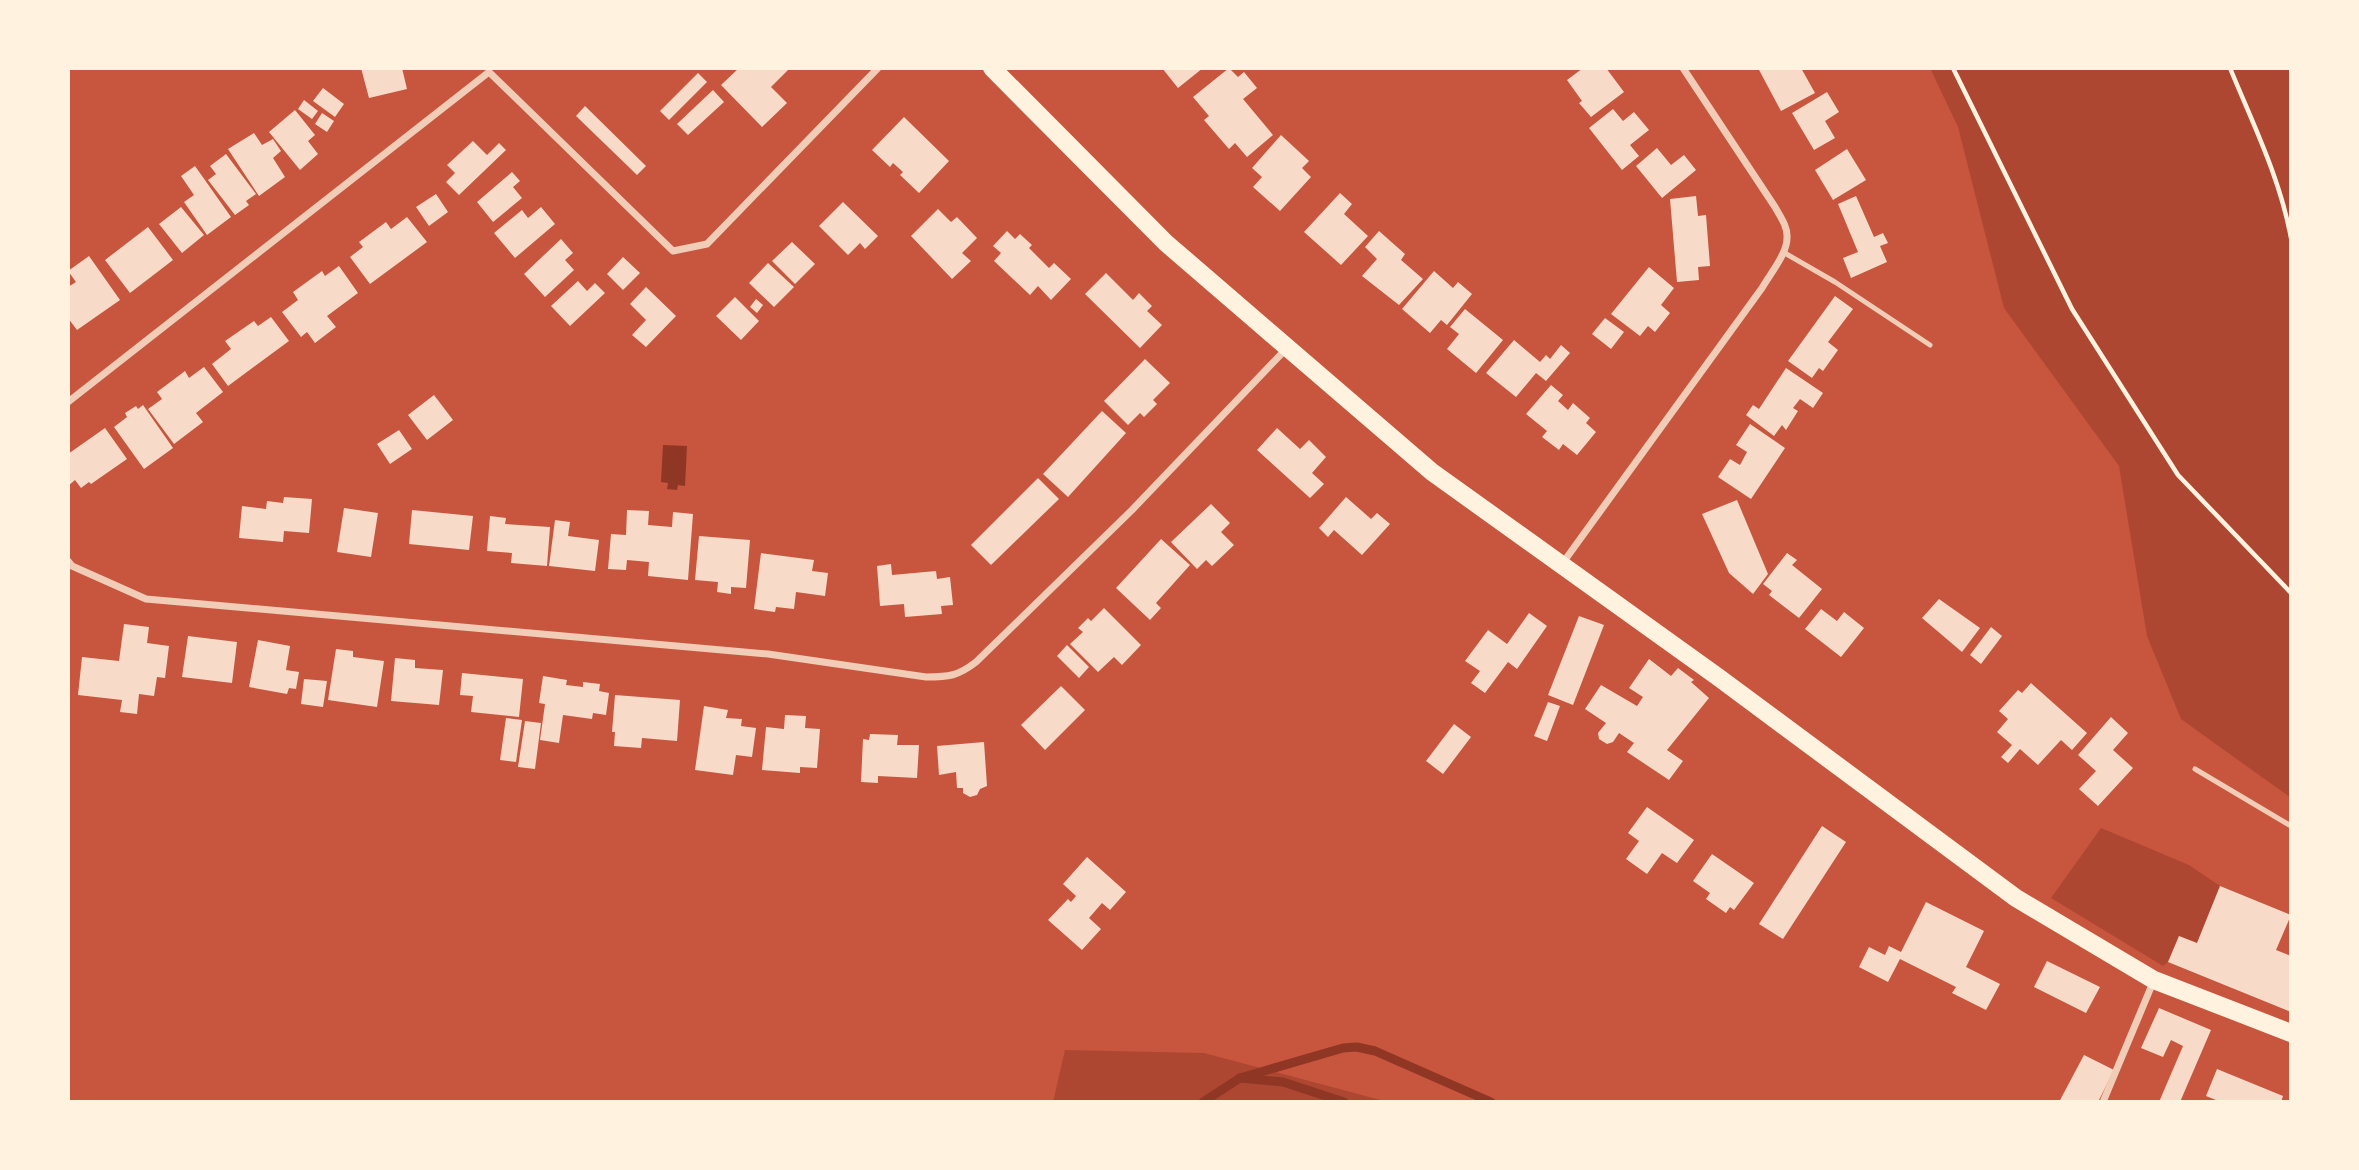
<svg xmlns="http://www.w3.org/2000/svg" width="2359" height="1170" viewBox="0 0 2359 1170" font-family="'Open Sans',sans-serif">
	<rect width="100%" height="100%" fill="#c8553d"/>
	<g fill="#ae4732">
		<path d="M1930,68H2291V798L2181,719L2147,636L2119,466L2004,308L1958,127Z"/>
		<path d="M2101,828L2189,865L2220,886L2197,943L2179,936L2168,962L2163,966L2051,898Z"/>
		<path d="M1065,1050L1204,1053L1388,1102H1053Z"/>
	</g>
	<path fill="#8f3625" d="M663,445L687,446L685,486L678,485L677,490L667,489L668,483L661,482Z"/>
	<g fill="none" stroke-linecap="round" stroke-linejoin="round">
		<g stroke="#8f3625" stroke-width="9">
			<path d="M1240,1078L1343,1048L1357,1047L1375,1051L1491,1102"/>
			<path d="M1203,1102L1240,1078L1283,1082L1344,1102"/>
		</g>
	</g>
	<g fill="#f7dbc8">
		<path d="M361,68H402L407,89L369,98Z"/>
		<path d="M739,68H790L771,87L787,103L762,127L721,85Z"/>
		<path d="M1162,68H1203L1178,88Z"/>
		<path d="M1229,68L1238,77L1244,72L1257,88L1243,99L1273,135L1247,157L1235,143L1229,149L1204,120L1209,116L1193,97Z"/>
		<path d="M1583,68H1606L1624,92L1591,117L1579,103L1582,101L1567,80Z"/>
		<path d="M1758,68H1801L1815,93L1781,111Z"/>
		<path d="M698,73L707,82L669,120L660,111Z"/>
		<path d="M323,88L344,104L335,117L313,101Z"/>
		<path d="M713,90L724,102L688,135L677,124Z"/>
		<path d="M1827,92L1839,112L1825,121L1835,138L1814,150L1792,113Z"/>
		<path d="M304,100L318,111L312,119L298,109Z"/>
		<path d="M585,106L646,166L637,175L576,116Z"/>
		<path d="M1613,109L1623,121L1634,112L1649,130L1630,145L1639,156L1622,170L1589,128Z"/>
		<path d="M295,110L315,135L308,141L318,154L300,170L269,132Z"/>
		<path d="M322,113L334,121L327,132L315,124Z"/>
		<path d="M904,117L949,161L919,193L900,175L903,172L893,163L890,167L872,150Z"/>
		<path d="M254,133L262,145L273,139L281,151L273,158L285,177L259,196L228,149Z"/>
		<path d="M1281,135L1309,161L1302,168L1311,177L1280,211L1253,187L1262,177L1252,168Z"/>
		<path d="M473,141L487,155L499,143L506,150L459,195L446,182L455,173L447,165Z"/>
		<path d="M1657,148L1671,165L1684,155L1696,170L1662,198L1636,166Z"/>
		<path d="M1847,149L1866,180L1833,200L1815,170Z"/>
		<path d="M226,154L256,194L246,201L249,205L235,215L208,180L216,174L210,166Z"/>
		<path d="M195,166L231,217L207,235L184,202L194,195L181,176Z"/>
		<path d="M512,172L520,181L513,187L522,198L493,222L477,202Z"/>
		<path d="M1340,193L1352,204L1344,214L1368,236L1341,265L1304,232Z"/>
		<path d="M436,194L448,212L429,226L416,207Z"/>
		<path d="M1696,196L1698,216L1706,215L1710,266L1698,267L1699,280L1677,282L1670,199Z"/>
		<path d="M1856,196L1874,237L1883,233L1888,243L1880,246L1887,262L1851,278L1843,258L1858,252L1838,204Z"/>
		<path d="M843,202L878,236L865,249L860,243L848,255L819,226Z"/>
		<path d="M181,207L204,235L182,253L159,224Z"/>
		<path d="M541,207L555,224L515,258L494,233L522,210L528,218Z"/>
		<path d="M938,209L951,222L957,217L977,238L962,253L971,261L952,279L911,236Z"/>
		<path d="M407,217L427,242L370,284L350,257L363,247L359,242L386,222L391,229Z"/>
		<path d="M148,227L173,260L130,293L105,260Z"/>
		<path d="M1007,231L1015,239L1020,234L1032,245L1029,248L1049,268L1054,263L1071,279L1051,300L1038,286L1030,295L994,261L1001,253L993,246Z"/>
		<path d="M1379,231L1405,254L1401,260L1423,279L1399,305L1362,276L1377,259L1365,247Z"/>
		<path d="M561,239L573,253L565,260L574,270L545,297L524,274Z"/>
		<path d="M792,242L815,264L795,284L772,261Z"/>
		<path d="M89,256L120,300L77,330L68,318V287L76,282L68,271Z"/>
		<path d="M623,257L640,273L623,290L607,274Z"/>
		<path d="M768,263L794,287L774,307L749,283Z"/>
		<path d="M339,266L358,293L327,316L336,327L315,343L307,332L301,337L282,312L298,300L293,292L322,271L325,276Z"/>
		<path d="M1649,267L1674,288L1661,305L1670,313L1655,332L1648,326L1640,336L1611,314Z"/>
		<path d="M1434,271L1453,288L1458,282L1472,294L1447,325L1441,320L1430,333L1402,309Z"/>
		<path d="M1106,273L1133,300L1139,293L1152,306L1147,311L1162,325L1140,348L1085,294Z"/>
		<path d="M578,281L587,291L595,283L605,293L570,326L551,306Z"/>
		<path d="M646,287L676,316L646,347L632,335L646,320L630,304Z"/>
		<path d="M1835,296L1853,309L1828,342L1838,350L1823,371L1819,368L1812,378L1788,361Z"/>
		<path d="M735,297L759,321L741,340L716,316Z"/>
		<path d="M756,299L763,305L757,313L750,307Z"/>
		<path d="M1465,309L1503,340L1476,373L1447,349L1459,334L1450,327Z"/>
		<path d="M271,317L289,341L228,386L212,364L231,349L225,341L254,321L258,326Z"/>
		<path d="M1605,318L1624,332L1611,349L1592,334Z"/>
		<path d="M1514,340L1540,362L1546,355L1550,359L1561,345L1570,353L1546,381L1536,373L1516,397L1486,373Z"/>
		<path d="M1145,359L1170,383L1153,400L1157,404L1144,417L1140,413L1128,425L1104,401Z"/>
		<path d="M204,367L223,392L196,413L203,422L174,444L148,409L162,399L157,392L185,371L189,378Z"/>
		<path d="M1786,368L1823,393L1813,408L1800,399L1793,408L1798,411L1786,430L1782,425L1774,436L1746,415L1753,405L1759,409Z"/>
		<path d="M1551,385L1563,395L1558,401L1568,410L1573,403L1590,418L1586,423L1596,432L1577,455L1563,444L1559,450L1542,437L1547,431L1526,414Z"/>
		<path d="M434,395L453,420L427,440L408,415Z"/>
		<path d="M143,405L173,448L144,469L114,427L127,417L125,413L136,406L138,409Z"/>
		<path d="M1102,411L1126,433L1068,497L1043,474Z"/>
		<path d="M1750,424L1785,448L1751,499L1718,477L1730,459L1740,465L1747,452L1736,445Z"/>
		<path d="M105,428L127,459L91,484L89,482L81,488L75,480L68,486V454Z"/>
		<path d="M1277,428L1300,449L1309,440L1326,457L1312,473L1324,484L1310,498L1257,450Z"/>
		<path d="M399,430L412,449L390,464L377,444Z"/>
		<path d="M1038,478L1059,499L991,565L971,545Z"/>
		<path d="M284,497L312,499L309,533L284,531L283,542L239,538L242,506L266,509L267,501L283,503Z"/>
		<path d="M1346,497L1371,519L1377,513L1390,524L1362,555L1334,530L1328,537L1319,528Z"/>
		<path d="M1737,500L1768,574L1753,594L1729,573L1702,514Z"/>
		<path d="M1211,504L1230,523L1221,532L1234,545L1212,566L1206,560L1197,569L1171,542Z"/>
		<path d="M344,508L378,513L371,557L337,552Z"/>
		<path d="M412,510L473,516L469,550L409,544Z"/>
		<path d="M627,510L649,511L648,525L672,527L673,512L693,514L688,580L648,576L649,562L627,560L626,570L608,569L611,534L626,535Z"/>
		<path d="M490,516L506,518L505,524L550,527L547,566L511,563L512,553L487,551Z"/>
		<path d="M555,520L570,522L568,536L599,540L595,571L549,566Z"/>
		<path d="M699,536L750,540L746,588L731,587V594L717,592L718,582L695,580Z"/>
		<path d="M1161,539L1190,565L1156,603L1161,608L1150,620L1116,588Z"/>
		<path d="M761,553L814,560L812,571L828,573L825,596L796,592L794,609L776,607L775,612L754,609Z"/>
		<path d="M1787,553L1797,560L1792,565L1822,589L1799,618L1769,595L1772,591L1763,584Z"/>
		<path d="M891,564L892,575L936,571L937,579L950,577L953,605L941,606L942,614L905,617L904,604L880,606L877,566Z"/>
		<path d="M1939,599L1980,628L1962,652L1922,618Z"/>
		<path d="M1104,608L1141,645L1122,665L1114,657L1098,672L1070,644L1083,632L1078,628L1088,618L1091,621Z"/>
		<path d="M1821,609L1837,621L1844,612L1864,628L1841,657L1805,629Z"/>
		<path d="M1529,613L1547,626L1517,669L1508,662L1485,693L1471,683L1480,671L1465,661L1488,630L1507,644Z"/>
		<path d="M1579,616L1604,625L1573,705L1548,695Z"/>
		<path d="M124,624L149,627L147,643L169,646L165,678L157,677L154,696L139,694L137,714L120,712L122,700L78,695L82,657L119,661Z"/>
		<path d="M1991,627L2002,636L1981,664L1970,655Z"/>
		<path d="M188,636L237,642L232,683L182,677Z"/>
		<path d="M258,640L290,646L286,670L299,672L296,689L289,688L287,694L249,687Z"/>
		<path d="M1067,645L1089,667L1079,678L1057,656Z"/>
		<path d="M336,649L353,651V657L384,661L377,707L328,700Z"/>
		<path d="M395,658L415,660V668L443,670L439,705L391,701Z"/>
		<path d="M1649,659L1671,676L1678,668L1694,680L1691,682L1709,698L1667,750L1683,761L1669,780L1627,752L1634,743L1619,733L1613,742L1607,744L1599,739L1598,733L1606,723L1585,709L1601,685L1637,706L1643,697L1629,688Z"/>
		<path d="M462,673L523,679L519,717L471,712L473,696L460,695Z"/>
		<path d="M543,676L567,680L566,685L583,687V682L600,684L599,691L609,693L606,715L593,713L592,719L563,715L559,743L540,740L545,704L539,703Z"/>
		<path d="M304,679L327,681L323,707L301,704Z"/>
		<path d="M2031,683L2087,733L2072,750L2061,740L2038,765L2020,749L2008,763L2001,757L2012,745L1997,732L2008,719L1999,711L2018,690L2022,693Z"/>
		<path d="M1061,686L1085,710L1045,750L1021,725Z"/>
		<path d="M615,695L680,700L677,741L642,738L641,748L614,746L615,732H612Z"/>
		<path d="M1548,702L1560,706L1547,741L1534,736Z"/>
		<path d="M704,706L728,710L726,718L742,719L741,726L756,728L752,757L736,755L733,775L695,770Z"/>
		<path d="M785,715L806,716L805,728L820,729L817,768L800,767V773L762,770L766,727L784,729Z"/>
		<path d="M2111,717L2128,733L2113,750L2133,768L2098,806L2079,789L2096,771L2078,755Z"/>
		<path d="M506,718L522,720L516,762L500,760Z"/>
		<path d="M525,721L541,723L535,769L518,767Z"/>
		<path d="M1454,724L1471,737L1443,774L1426,761Z"/>
		<path d="M870,734L898,735L897,745H919L917,778L878,776V783L861,782L863,739L869,740Z"/>
		<path d="M984,742L987,786L980,789L977,795L970,797L963,793V788H957L956,772L939,775L937,746Z"/>
		<path d="M1647,807L1694,840L1677,863L1662,853L1647,874L1626,859L1639,841L1628,833Z"/>
		<path d="M1822,826L1846,842L1783,939L1759,924Z"/>
		<path d="M1712,854L1754,883L1734,910L1730,907L1726,913L1706,899L1710,893L1693,881Z"/>
		<path d="M1087,857L1126,892L1110,910L1102,903L1089,918L1101,929L1082,950L1048,920L1068,899L1071,902L1076,896L1063,884Z"/>
		<path d="M2220,886L2291,915L2276,950L2291,956V1012L2168,962L2179,936L2197,943Z"/>
		<path d="M1926,902L1984,931L1966,967L2000,984L1986,1010L1952,993L1956,987L1900,959L1888,982L1859,967L1869,947L1885,955L1889,946L1901,952Z"/>
		<path d="M2047,961L2100,987L2086,1013L2034,987Z"/>
		<path d="M2159,1008L2211,1030L2180,1102H2159L2183,1046L2171,1040L2163,1057L2141,1048Z"/>
		<path d="M2084,1055L2114,1070L2098,1102H2059Z"/>
		<path d="M2217,1069L2283,1096L2281,1102H2221L2206,1096Z"/>
	</g>
	<g fill="none" stroke-linecap="round" stroke-linejoin="round">
		<g stroke="#fff3e0" stroke-width="4.5">
			<path d="M1953,68L2072,309L2178,475L2291,593"/>
			<path d="M2230,68C2253,124 2280,178 2291,238"/>
		</g>
		<g stroke="#f1ccb7" stroke-width="5">
			<path d="M1783,252L1835,282L1930,345"/>
			<path d="M2195,769L2291,826"/>
		</g>
		<g stroke="#f1ccb7" stroke-width="7">
			<path d="M68,402L489,72L673,251L707,244L878,68"/>
			<path d="M68,561L72,566L146,599L768,654L926,677C949,677 958,676 976,662L1132,510L1286,349"/>
			<path d="M1562,564L1762,288C1770,274 1787,254 1787,238C1788,227 1780,216 1775,207L1683,68"/>
			<path d="M2103,1102L2154,980"/>
		</g>
		<path stroke="#fff3e0" stroke-width="18" d="M992,68L1166,243L1432,472L1718,677L2016,898L2154,980L2291,1033"/>
	</g>
	<rect width="2359" height="1170" fill="none" stroke="#fff3e0" stroke-width="140"/>
</svg>
